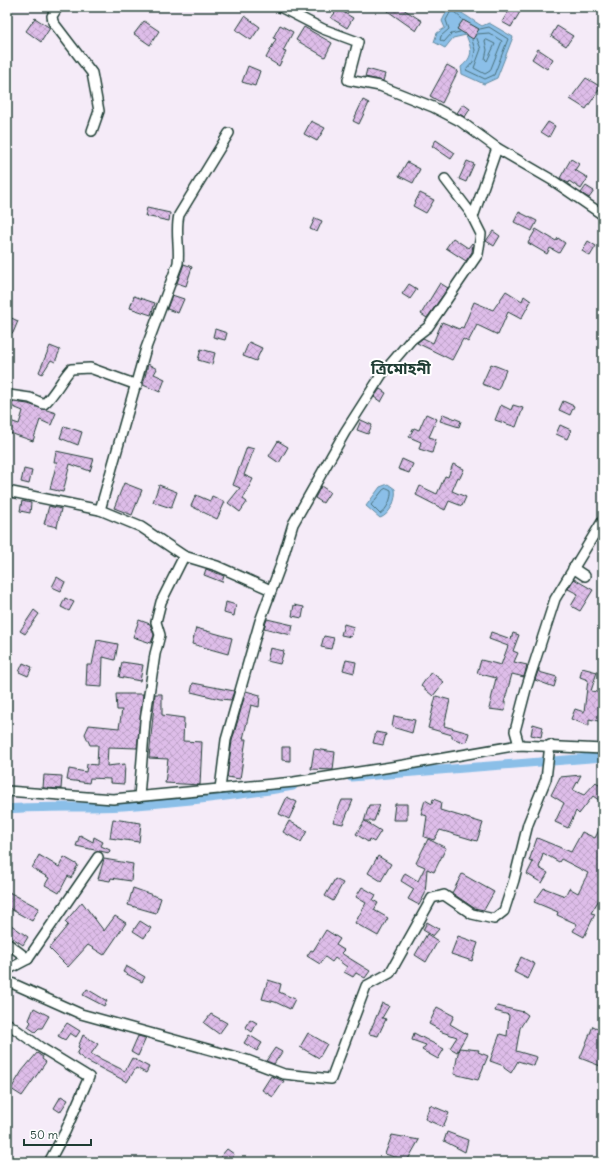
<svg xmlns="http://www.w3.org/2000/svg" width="610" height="1169" viewBox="0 0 610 1169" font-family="Delius,'Noto Sans Bengali',sans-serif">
	<defs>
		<pattern id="building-cross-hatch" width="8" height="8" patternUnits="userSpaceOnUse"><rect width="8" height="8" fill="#debde9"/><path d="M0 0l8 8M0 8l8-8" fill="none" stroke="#bea3c8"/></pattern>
	</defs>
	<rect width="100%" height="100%" fill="#f5ebf8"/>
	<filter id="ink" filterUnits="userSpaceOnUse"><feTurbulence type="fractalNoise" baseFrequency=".025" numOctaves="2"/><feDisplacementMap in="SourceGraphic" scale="8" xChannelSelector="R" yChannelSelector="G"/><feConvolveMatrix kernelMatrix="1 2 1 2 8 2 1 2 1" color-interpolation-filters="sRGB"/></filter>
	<g filter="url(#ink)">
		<g fill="#8bbfe8" stroke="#608ba0">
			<path d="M449,7C455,7 473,21 482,26L489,23L513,37L497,78L484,84L462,74L461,67C474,56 472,50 466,35L453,38L445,48L434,42L437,33L445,28L442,21Z"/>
			<path d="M388,484L395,489C397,499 390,515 380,518L366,506L380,487Z"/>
		</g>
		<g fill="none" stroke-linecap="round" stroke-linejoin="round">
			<g stroke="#4a717c" stroke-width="1">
				<path d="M460,32L451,34L444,42L440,40L441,36L449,29L446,20L451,11H453L462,19"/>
				<path d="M476,36L481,49L474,68L485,74L490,71L502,41L489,33L477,34"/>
				<path d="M472,40L475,50L473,62L466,70L485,79L494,75L508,39L489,27L480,29"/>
				<path d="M487,40L495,44L487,61L485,59L487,50L485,41Z"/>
				<path d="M387,488L391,490C392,498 387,510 380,514L371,505L383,490Z"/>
			</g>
			<g stroke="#8bbfe8" stroke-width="9">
				<path d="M351,777L603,757"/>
				<path d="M7,809C46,806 84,808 123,806C180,802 237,796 293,786"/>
			</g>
		</g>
		<g fill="url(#building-cross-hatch)" stroke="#1f3d34">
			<path d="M382,7H400L422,21L416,31Z"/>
			<path d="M511,7H523L511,27L502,22Z"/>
			<path d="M338,9L353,18L347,28L331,18Z"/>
			<path d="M245,16L260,27L251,40L236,30Z"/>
			<path d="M35,18L50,28L41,42L26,31Z"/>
			<path d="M463,20L479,29L473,39L457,29Z"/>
			<path d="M144,21L159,31L150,45L134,34Z"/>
			<path d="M280,25L293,32L283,51L286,52L279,66L266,58L276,39L273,38Z"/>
			<path d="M557,26L573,36L566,46L551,36Z"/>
			<path d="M304,27L332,43L325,57L296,40Z"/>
			<path d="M538,49L553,59L547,69L532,59Z"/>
			<path d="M447,65L458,71L442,103L430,96Z"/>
			<path d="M248,66L260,71L255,86L242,82Z"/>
			<path d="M367,69L385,74L383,81L365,77Z"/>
			<path d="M586,78L601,87L586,109L570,99Z"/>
			<path d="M363,100L369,103L359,124L353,121Z"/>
			<path d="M463,104L470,109L465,117L457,113Z"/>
			<path d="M311,121L325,128L317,141L304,134Z"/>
			<path d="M548,122L555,126L549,137L541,132Z"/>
			<path d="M436,140L455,153L451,159L432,146Z"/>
			<path d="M571,159L579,164L575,170L588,178L581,189L569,181L568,183L560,178Z"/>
			<path d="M467,161L474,164L466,182L459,179Z"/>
			<path d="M407,162L420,169L413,183L399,176Z"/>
			<path d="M586,186L594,191L589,198L581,193Z"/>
			<path d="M420,193L434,200L426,213L413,206Z"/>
			<path d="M147,208L170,213L169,221L145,216Z"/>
			<path d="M519,212L537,221L532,231L514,222Z"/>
			<path d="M315,218L322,221L317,232L310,229Z"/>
			<path d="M536,229L556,241L558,238L565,243L559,253L550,248L547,254L528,243Z"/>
			<path d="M493,231L500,236L494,246L486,241Z"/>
			<path d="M453,238L468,248L472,243L473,244L472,252L466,261L446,248Z"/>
			<path d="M588,241L596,246L590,256L582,251Z"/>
			<path d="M184,264L192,267L186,286L177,283Z"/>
			<path d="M440,283L448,288L427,318L421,314Z"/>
			<path d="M409,284L417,289L410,299L402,294Z"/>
			<path d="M506,291L522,301L524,296L531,301L521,319L508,312L498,335L477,325L468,342L463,339L452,360L417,343L423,338L433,343L442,322L459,329L461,327L463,328L474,302L493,310Z"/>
			<path d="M172,295L184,299L178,313L167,309Z"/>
			<path d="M134,296L155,303L151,315L130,308Z"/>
			<path d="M7,316L18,321L13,333L7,330Z"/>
			<path d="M215,329L227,333L225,340L213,337Z"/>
			<path d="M249,342L262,348L256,361L243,356Z"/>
			<path d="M50,346L60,350L55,362L51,360L42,374L39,372Z"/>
			<path d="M201,349L215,353L212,364L198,360Z"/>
			<path d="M148,364L157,369L154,374L165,379L160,392L143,385Z"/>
			<path d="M491,364L506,370L498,390L482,384Z"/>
			<path d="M380,389L386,393L381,402L374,397Z"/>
			<path d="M563,401L574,406L570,415L559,410Z"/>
			<path d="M13,402L28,404L56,413L51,425L40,420L33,441L7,432V420L19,424L23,411L11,406Z"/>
			<path d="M501,405L511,410L513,405L523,408L516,427L495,420Z"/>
			<path d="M426,414L437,419L429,437L436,439L432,453L419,449L421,442L409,437L414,428L419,430Z"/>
			<path d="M443,414L461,421L459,427L440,421Z"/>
			<path d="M361,420L372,425L368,434L357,430Z"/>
			<path d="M560,425L571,430L567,439L556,434Z"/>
			<path d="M64,426L82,432L78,445L60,438Z"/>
			<path d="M278,441L288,447L279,463L269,456Z"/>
			<path d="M247,447L254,449L244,475L253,479L243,499L247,502L240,512L228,503L240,488L233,485Z"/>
			<path d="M56,451L94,459L90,471L70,464L63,492L50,489L57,462H54Z"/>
			<path d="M402,459L413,464L409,473L398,469Z"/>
			<path d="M453,464L464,469L460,478L458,477L452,491L466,497L462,506L449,501L445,510L416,495L420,486L437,494L445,476L448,477Z"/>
			<path d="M24,469L32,471L29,484L21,482Z"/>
			<path d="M124,483L142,490L132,515L114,508Z"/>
			<path d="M159,485L177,492L171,508L153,502Z"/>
			<path d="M321,486L330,492L323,503L315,498Z"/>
			<path d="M196,495L210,501L212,496L225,502L217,519L191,506Z"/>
			<path d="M22,501L31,503L30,513L20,511Z"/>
			<path d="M49,506L61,509L57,527L44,524Z"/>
			<path d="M206,569L224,576L222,582L204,575Z"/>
			<path d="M57,577L65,582L61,591L52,587Z"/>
			<path d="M574,579L593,590L580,611L571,606L578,594L568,589Z"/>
			<path d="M65,598L74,602L69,611L61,607Z"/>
			<path d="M226,602L236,605L234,616L224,613Z"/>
			<path d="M294,605L304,607L302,618L292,616Z"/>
			<path d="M34,610L39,614L25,634L20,631Z"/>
			<path d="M267,619L293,625L291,635L264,628Z"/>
			<path d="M139,620L150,624L154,635L151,643L133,637Z"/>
			<path d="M344,624L354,627L351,637L341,635Z"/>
			<path d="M196,628L232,638L228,654L192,644Z"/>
			<path d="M491,632L511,639L513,633L519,635L513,651L518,653L514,662L527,665L524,677L512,674L504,703H506L505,711L489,709L496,678L477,673L481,660L501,665L508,646L489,639Z"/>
			<path d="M324,636L334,638L331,649L321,647Z"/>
			<path d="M97,640L118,644L115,660L103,657L102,687L86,686L87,665H92Z"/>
			<path d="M270,648L284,651L280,664L267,661Z"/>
			<path d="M346,660L356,662L354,673L343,670Z"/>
			<path d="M122,662L143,665L140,681L119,677Z"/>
			<path d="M23,663L32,667L28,676L19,672Z"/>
			<path d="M539,668V672L557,677L554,687L535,680Z"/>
			<path d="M582,668L597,672L591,691L603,693V722L589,719V726L571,719L575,709L584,712L588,680L580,677Z"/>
			<path d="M431,672L444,682L433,696L421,686Z"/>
			<path d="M193,683L234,691L231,700L220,699L191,692Z"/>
			<path d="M246,691L260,695L259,707L251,705L243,739H246L240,779L227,777L232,741Z"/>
			<path d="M116,694H143L137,748L108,747L107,766L125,764L124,784L110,783V779L90,778L89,783L67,780L69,769L86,772L87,764L97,765L98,745H90L85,734L89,725L119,728L122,710H117Z"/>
			<path d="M155,694H162V715L184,718L183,741L202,742L200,785L165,783L168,759L149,758Z"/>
			<path d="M436,696L450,700L444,726L469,733L466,743L452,738V735L428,728Z"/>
			<path d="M394,716L415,720L412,733L392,727Z"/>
			<path d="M533,724L543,727L541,737L531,735Z"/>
			<path d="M376,732L386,734L383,745L373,743Z"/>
			<path d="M282,747H290V761L282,760Z"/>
			<path d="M314,749L335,752L333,770L311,769Z"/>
			<path d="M44,775L62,776L61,789L43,788Z"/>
			<path d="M581,775L573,790L584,795L596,782L603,788V803L593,796L579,814L576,811L568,828L555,822L564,803L551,795L560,777Z"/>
			<path d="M287,797L297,802L289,819L279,814Z"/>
			<path d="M433,799L441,802L440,810L483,823L477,841L440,830L434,840L424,837L427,816L421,814L425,800L432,804Z"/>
			<path d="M342,800H353L343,824L333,822Z"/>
			<path d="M395,804H407V820H393Z"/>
			<path d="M369,805H380L374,821H365L381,831L374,842L369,839L368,842L356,834L364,822Z"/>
			<path d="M113,819L141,823L139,842L110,838Z"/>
			<path d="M289,821L307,831L301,842L283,832Z"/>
			<path d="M603,822V893L591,913L595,914L584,937L573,931L577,924L557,915L558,912L534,902L544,888L565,896L569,888L578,893L588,873L561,859L559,862L543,853L539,868L548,873L542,883L527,874L533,862L529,861L537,838L571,852L582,832L595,838Z"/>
			<path d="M80,835L93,842L94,837L103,842L101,846L110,850L109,853L76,846Z"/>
			<path d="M428,839L446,848L434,872L427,869L425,894L419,905L408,899L414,889L401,881L405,873L418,881L425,867L416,863Z"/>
			<path d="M39,855L59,867L64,857L78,865L71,878L68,876L59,893L45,885L49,878L32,868Z"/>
			<path d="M378,856L391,864L381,881L368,873Z"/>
			<path d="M104,859L133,864L131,881L111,878L110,881L98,879Z"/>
			<path d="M462,874L494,892L484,910L474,908L452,893Z"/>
			<path d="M335,879L343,883L333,901L325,896Z"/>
			<path d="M362,887L376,895L373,900L378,903L374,910L388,918L378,936L355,923L366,903L356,897Z"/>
			<path d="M133,888L161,898L156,913L128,905Z"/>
			<path d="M7,891L39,908L32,921L7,907Z"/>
			<path d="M82,902L104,931L115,916L126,923L104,955L88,945L68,967L49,948L68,925L65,922Z"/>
			<path d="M140,921L151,928L144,938L133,931Z"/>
			<path d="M7,922L28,937L23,945L7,934Z"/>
			<path d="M427,922L439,929L433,936L423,930Z"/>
			<path d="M326,930L340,939L336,945L344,950L341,953L370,971L365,978L356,973L353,977L344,972L347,967L335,958L332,962L325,957L320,964L307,956L311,950L313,951Z"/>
			<path d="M427,934L438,941L426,962L415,955Z"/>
			<path d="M458,936L478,943L472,961L451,954Z"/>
			<path d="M521,957L535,964L528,979L514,972Z"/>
			<path d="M126,966L145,977L142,982L123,972Z"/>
			<path d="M268,980L281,984L279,992L295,999L290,1009L275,1002L262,999Z"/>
			<path d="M87,989L107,1001L104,1006L83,995Z"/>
			<path d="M382,1003L389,1006L382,1018L386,1019L378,1036L369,1034Z"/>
			<path d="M497,1006L524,1012L528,1015L520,1028L516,1051L537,1057L534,1066L518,1061L511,1073L504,1068V1066L490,1061L500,1034L507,1036L509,1015L495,1011Z"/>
			<path d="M437,1007L454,1016L450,1024L467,1034L459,1048L479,1050L478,1052L488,1056L478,1080L454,1074L459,1048L457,1052L450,1048L457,1037L439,1031L440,1030L429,1024Z"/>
			<path d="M34,1008L49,1016L42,1028H39L35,1032L28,1027L31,1022L29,1020Z"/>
			<path d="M211,1014L227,1023L219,1034L204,1023Z"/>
			<path d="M250,1019L257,1023L252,1032L245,1027Z"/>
			<path d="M67,1023L80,1031L76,1037L70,1033L65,1040L58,1036Z"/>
			<path d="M593,1026L603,1031V1067L580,1058Z"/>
			<path d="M308,1033L327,1044L319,1058L300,1047Z"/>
			<path d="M414,1033L444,1049L438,1059L422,1050L426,1045L412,1040Z"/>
			<path d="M83,1035L98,1044L91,1054L125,1071L132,1058L149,1067L146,1073L136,1068L127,1082L85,1060L77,1054L80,1049L78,1047Z"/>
			<path d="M249,1035L262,1043L257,1051L244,1043Z"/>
			<path d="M138,1036L146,1038L138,1056L131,1052Z"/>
			<path d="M275,1048L282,1052L274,1064L266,1061Z"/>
			<path d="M37,1053L43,1057L42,1059L46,1062L22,1096L11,1089L22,1071Z"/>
			<path d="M271,1076L284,1081L273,1097L262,1090Z"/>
			<path d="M61,1096L68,1100L60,1112L54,1108Z"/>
			<path d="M430,1105L449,1113L443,1127L425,1119Z"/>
			<path d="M447,1132L468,1140L465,1152L444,1141Z"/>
			<path d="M392,1135L419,1140L407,1161L385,1154Z"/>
			<path d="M227,1149L234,1154L231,1162H216Z"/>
		</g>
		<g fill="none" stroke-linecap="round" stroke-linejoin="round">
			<defs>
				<g id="minor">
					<path d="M58,7L52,16L53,22L92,73L99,111L92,131"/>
					<path d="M280,7L323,29L358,42L348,80L380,86L433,107L460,121L497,148L552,180L603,215"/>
					<path d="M473,217L497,148"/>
					<path d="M7,401L9,395L30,398L44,404C55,394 61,380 71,369L90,368L137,385"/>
					<path d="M7,491L100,510L146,348L178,263C180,247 175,231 179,215L229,133"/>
					<path d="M100,510L141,527L184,556L217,566L271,590"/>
					<path d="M573,568L585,576"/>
					<path d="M519,745L515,731L526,689L555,599L603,520"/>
					<path d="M220,789L226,740L260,621L280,567L293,524L345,432L382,374L411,340L428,327L478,254L481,234L470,212L445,179"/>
					<path d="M7,791L113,799L294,782L404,765L519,745L603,749"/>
					<path d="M139,797L145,721L155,654L160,635L156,622L161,602L184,556"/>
					<path d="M7,943L28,959"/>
					<path d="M7,970L28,959L98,857"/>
					<path d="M7,981L81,1014L247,1060L284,1074L331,1079L366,986L390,973L432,898L444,895L472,914L494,919L504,911L514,880L528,824L546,779L550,745"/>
					<path d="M7,1023L40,1047L89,1077L65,1132L49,1162"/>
				</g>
			</defs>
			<use href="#minor" stroke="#1f3d34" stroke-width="12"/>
			<use href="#minor" stroke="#fff" stroke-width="9"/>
		</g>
	</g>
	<g text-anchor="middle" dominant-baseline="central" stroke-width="4" stroke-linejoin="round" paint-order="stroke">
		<g font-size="16" font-weight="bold" fill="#1f3d34" stroke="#fff">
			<text x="401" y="368">ত্রিমোহনী</text>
		</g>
	</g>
	<rect width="610" height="1169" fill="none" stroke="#fff" stroke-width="24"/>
	<rect x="12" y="12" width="586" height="1145" fill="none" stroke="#1f3d34" stroke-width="1.5" filter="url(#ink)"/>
	<path d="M24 1139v6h67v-6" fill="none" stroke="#1f3d34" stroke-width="2"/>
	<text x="30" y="1139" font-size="12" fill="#1f3d34" stroke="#ffffff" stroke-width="3" paint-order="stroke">50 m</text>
</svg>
